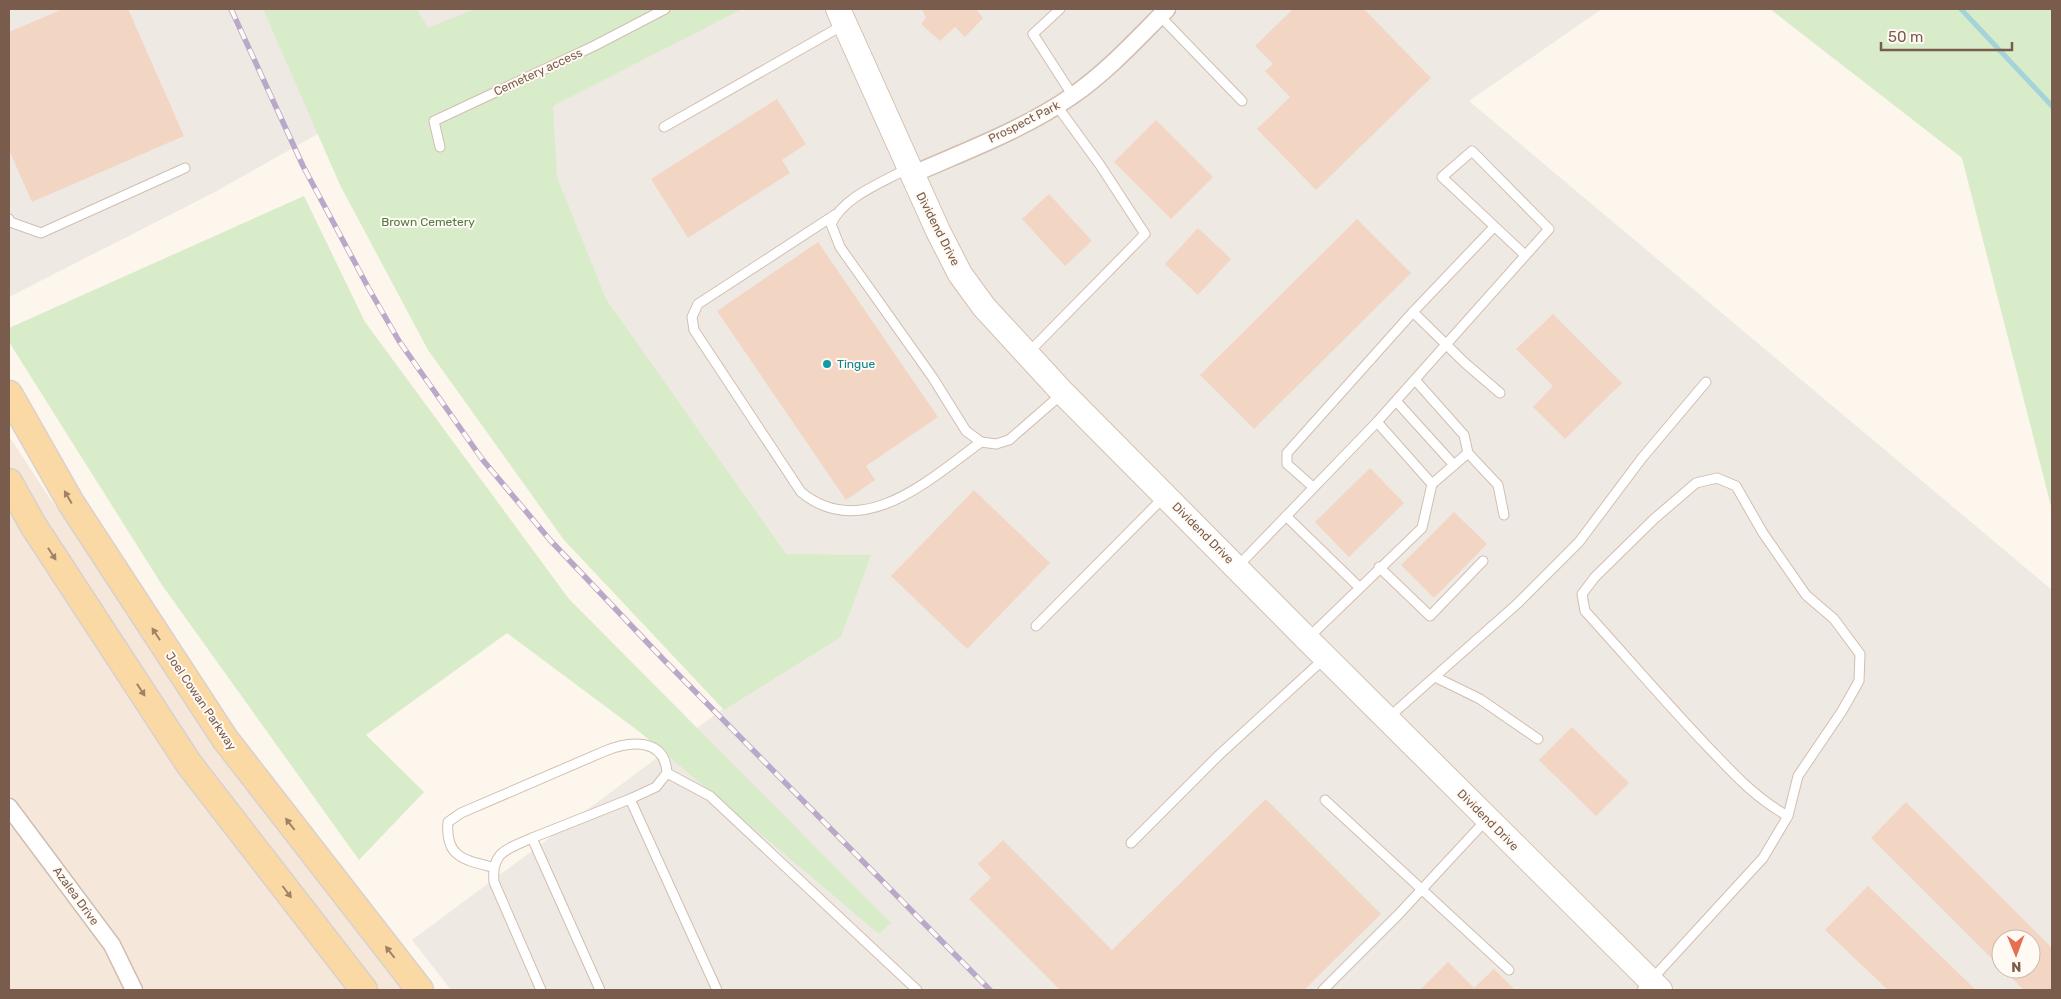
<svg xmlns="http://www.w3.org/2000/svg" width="2061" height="999" viewBox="0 0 2061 999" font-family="Rubik,sans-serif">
	<rect width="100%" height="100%" fill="#fdf6ec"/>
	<path fill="#f5e8da" d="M9,436L49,497L411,990H9Z"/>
	<path fill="#efe9e4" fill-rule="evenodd" d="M9,9H1602L1469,101L2052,590V990H451L412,940L833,627L413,80L215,192L9,297ZM2001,939H2031V969H2001Z"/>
	<g fill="#d8ecc9">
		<path d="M263,9H417L428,28L474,9H742L553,106L557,177L606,299L786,554L871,555L841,637L724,710L564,540L428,350L340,185Z"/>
		<path d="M1770,9H2052V510L1962,158Z"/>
		<path d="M304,196L365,322L569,599L891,923L879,934L641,733L507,633L366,735L424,792L359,860L162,585L9,342V328Z"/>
	</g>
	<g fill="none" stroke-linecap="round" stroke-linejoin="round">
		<path stroke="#a5d3da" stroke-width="5" d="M1961,9L2052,106"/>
	</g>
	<g fill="#f3d5c3">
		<path d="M63,9H128L184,136L32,202L9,150V32Z"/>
		<path d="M922,9H976L983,18L965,37L955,27L940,41L921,24L926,18Z"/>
		<path d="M1293,9H1364L1431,78L1316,190L1257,129L1290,97L1265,71L1273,64L1255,46Z"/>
		<path d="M777,99L806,144L782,160L790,173L688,238L651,179Z"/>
		<path d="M1156,120L1213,177L1171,219L1114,162Z"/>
		<path d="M1049,194L1092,241L1065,266L1022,219Z"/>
		<path d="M1357,219L1411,273L1254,429L1200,375Z"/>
		<path d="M1198,228L1231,259L1198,295L1165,264Z"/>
		<path d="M818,242L938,417L866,466L875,480L846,500L717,311Z"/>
		<path d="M1553,314L1622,383L1565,439L1533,407L1553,386L1516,349Z"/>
		<path d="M1370,468L1404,503L1349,557L1315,522Z"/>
		<path d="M974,490L1050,563L967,649L891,576Z"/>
		<path d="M1454,512L1487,544L1434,598L1401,565Z"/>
		<path d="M1572,727L1629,783L1596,816L1539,760Z"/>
		<path d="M1266,799L1381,914L1304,990H1060L969,899L991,878L978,864L1003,840L1112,950Z"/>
		<path d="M1906,802L2052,948V990H2024L2002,969H2031V939H2001V968L1871,838Z"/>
		<path d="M1868,886L1976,990H1888L1825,930Z"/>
		<path d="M1448,962L1474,988L1494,969L1515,990H1420Z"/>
	</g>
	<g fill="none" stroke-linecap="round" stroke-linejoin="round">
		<defs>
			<g id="lane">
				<path d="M1060,9L1033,34L1073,96"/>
				<path d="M1160,16L1242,101"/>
				<path d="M664,127L845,24"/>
				<path d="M440,147L434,121L594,46L665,9"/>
				<path d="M908,168C882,183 844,196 831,224L840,247L933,378L966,431L981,442L996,444L1009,440L1063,393"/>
				<path d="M836,214L698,304L692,317L694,330L801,492C863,543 931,478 981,442"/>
				<path d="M9,219L10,222L41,233L185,168"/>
				<path d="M1413,312L1465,363L1500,393"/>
				<path d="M1028,353L1145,234L1100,165L1057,106"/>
				<path d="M1416,381L1464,435L1468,453"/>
				<path d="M1396,401L1454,465"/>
				<path d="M1377,422L1549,229L1472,151L1442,177L1525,255"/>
				<path d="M1432,484L1468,453L1498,485L1504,515"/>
				<path d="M1313,487L1287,464V453L1413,312L1494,227"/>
				<path d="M1286,516L1359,587"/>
				<path d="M1237,567L1377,422L1432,484L1422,528L1307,639"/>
				<path d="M1379,567L1430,616L1483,561"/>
				<path d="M1036,626L1165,496"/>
				<path d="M1435,677L1480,699L1538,739"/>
				<path d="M1388,718L1517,604L1579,542L1642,458L1706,382"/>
				<path d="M667,773L710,796L917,990"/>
				<path d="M1325,800L1509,970"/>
				<path d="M532,838L630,799L717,990"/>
				<path d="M1131,843L1219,755L1326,657"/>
				<path d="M492,867C464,860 445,857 448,822L461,813L605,751C629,741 665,737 667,773L656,787L630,799"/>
				<path d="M541,990L494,882C491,851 508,849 532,838L600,990"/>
				<path d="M1323,990L1398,915L1487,819"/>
				<path d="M1642,990L1763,858L1788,816L1798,776L1842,711L1859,681L1860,654L1834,619L1806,595L1763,533L1736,486L1717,478L1696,483L1654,519L1595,577L1582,594L1585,611C1626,656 1666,703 1708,747C1733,773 1756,799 1788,816"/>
			</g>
			<g id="street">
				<path d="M911,175C965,151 1023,130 1072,96C1107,72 1137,39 1167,9"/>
				<path d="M9,807L112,945L134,990"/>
			</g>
			<path id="secondary" d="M838,9L938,231L960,274L984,307L1063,393L1307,639L1660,990"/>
			<g id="primary">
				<path d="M9,394L71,503L225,739L420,990"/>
				<path d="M9,482L33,525L189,764L364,990"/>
			</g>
		</defs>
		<use href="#lane" stroke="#d1beb0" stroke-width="11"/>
		<use href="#street" stroke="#d1beb0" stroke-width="19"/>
		<use href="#secondary" stroke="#d6c0b0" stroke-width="26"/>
		<use href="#primary" stroke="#dad1cd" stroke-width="29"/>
		<use href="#lane" stroke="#fff" stroke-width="9"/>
		<use href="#street" stroke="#fff" stroke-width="16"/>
		<use href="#secondary" stroke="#fff" stroke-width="24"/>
		<use href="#primary" stroke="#fbd9a5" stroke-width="26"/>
		<defs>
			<path id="rail" d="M231,9L303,166L369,289L399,341L482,459L550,540L662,658L990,990"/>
		</defs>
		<use href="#rail" stroke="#b9a8c9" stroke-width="5.5"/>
		<use href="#rail" stroke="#fffaf3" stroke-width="4" stroke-dasharray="11" stroke-linecap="butt"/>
	</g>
	<defs><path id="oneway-solid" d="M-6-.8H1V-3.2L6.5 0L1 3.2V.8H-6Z" transform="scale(1.25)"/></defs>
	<g fill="#a18267">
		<use href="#oneway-solid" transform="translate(68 497) rotate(-120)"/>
		<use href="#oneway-solid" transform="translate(52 554) rotate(57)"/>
		<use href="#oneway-solid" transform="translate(156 634) rotate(-123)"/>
		<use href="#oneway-solid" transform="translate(141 690) rotate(57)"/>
		<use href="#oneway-solid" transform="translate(290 824) rotate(-128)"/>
		<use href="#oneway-solid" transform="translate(287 892) rotate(53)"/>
		<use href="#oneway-solid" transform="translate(390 952) rotate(-128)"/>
	</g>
	<circle fill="#0f9aa8" stroke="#fffaf3" stroke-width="2" cx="827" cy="364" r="5"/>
	<g text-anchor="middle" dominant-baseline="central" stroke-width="4" stroke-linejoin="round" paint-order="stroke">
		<g font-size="12" fill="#7a5c4d" stroke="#fffaf3">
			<text transform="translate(538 72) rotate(-25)">Cemetery access</text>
			<text transform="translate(1024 122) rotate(-27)">Prospect Park</text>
			<text transform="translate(938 229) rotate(63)">Dividend Drive</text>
			<text transform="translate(1203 533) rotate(45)">Dividend Drive</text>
			<text transform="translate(201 701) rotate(56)">Joel Cowan Parkway</text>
			<text transform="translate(1488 820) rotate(45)">Dividend Drive</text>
			<text transform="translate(76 896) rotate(54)">Azalea Drive</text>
		</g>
		<g font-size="12" fill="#537a41" stroke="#fffaf3">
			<text x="428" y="222">Brown Cemetery</text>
		</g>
		<g font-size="12" fill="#0d838f" stroke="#fffaf3" text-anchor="start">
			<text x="837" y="364">Tingue</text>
		</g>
	</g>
	<rect width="2061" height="999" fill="none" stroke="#7a5c4d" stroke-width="20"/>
	<g transform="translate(2016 954) rotate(179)"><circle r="24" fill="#fffaf3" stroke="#cabbb1"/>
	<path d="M0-4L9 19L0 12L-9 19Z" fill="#e76f51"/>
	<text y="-8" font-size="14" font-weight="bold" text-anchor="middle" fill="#7a5c4d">N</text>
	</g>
	<path d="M1881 42v8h131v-8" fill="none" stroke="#7a5c4d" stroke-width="2.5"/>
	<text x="1888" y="42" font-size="15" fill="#7a5c4d" stroke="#fffaf3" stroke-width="4" paint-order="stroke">50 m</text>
</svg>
